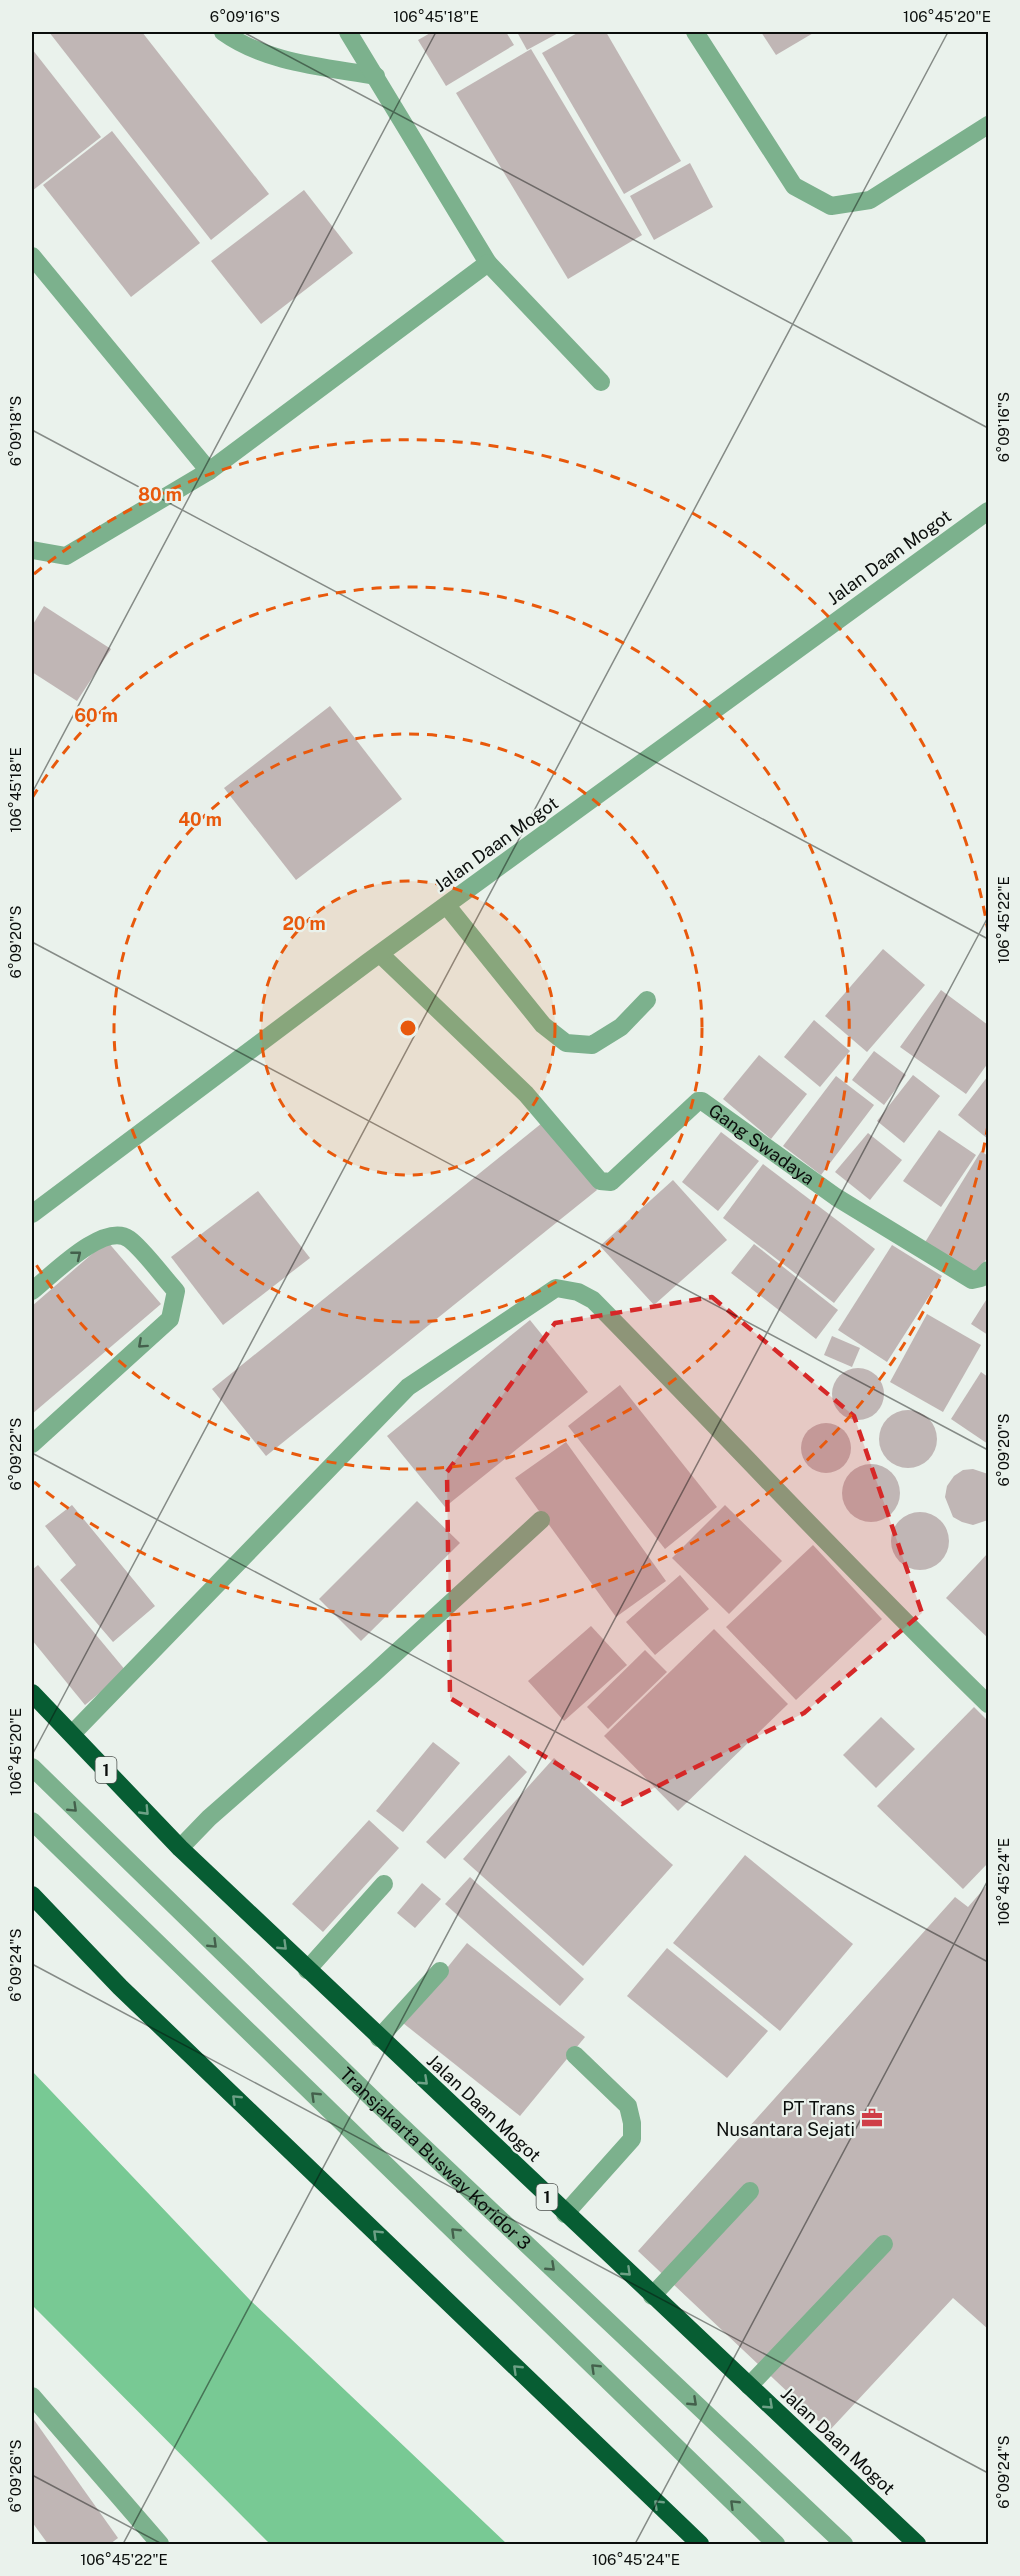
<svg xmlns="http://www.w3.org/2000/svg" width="1020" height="2576" viewBox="0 0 1020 2576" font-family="'Public Sans',sans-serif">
	<rect width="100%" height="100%" fill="#eaf2ec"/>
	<path fill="#78c994" d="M32,2071L250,2300L507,2544H270L32,2305Z"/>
	<g fill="#c0b6b5">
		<path d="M49,32H142L269,194L211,240Z"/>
		<path d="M432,32H506L514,45L446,86L418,40Z"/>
		<path d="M517,32H560L527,50Z"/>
		<path d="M579,32H606L681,161L624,194L542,53Z"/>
		<path d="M761,32H815L776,55Z"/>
		<path d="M32,49L101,137L32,191Z"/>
		<path d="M531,49L642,235L568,279L456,93Z"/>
		<path d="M112,131L200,243L131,297L43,185Z"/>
		<path d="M690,163L713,207L654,240L630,196Z"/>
		<path d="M304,190L353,253L261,324L211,261Z"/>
		<path d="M44,606L111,649L77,701L32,672V626Z"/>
		<path d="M330,706L402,799L296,880L224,788Z"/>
		<path d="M883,949L925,985L867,1052L825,1016Z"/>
		<path d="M941,990L988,1025V1063L966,1094L900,1047Z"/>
		<path d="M814,1020L850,1051L820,1087L784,1057Z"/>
		<path d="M874,1051L906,1075L884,1105L852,1080Z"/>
		<path d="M759,1055L807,1094L771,1139L723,1099Z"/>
		<path d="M913,1075L940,1096L904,1143L877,1121Z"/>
		<path d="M836,1076L874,1105L821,1175L783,1146Z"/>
		<path d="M988,1076V1139L958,1115Z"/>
		<path d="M542,1123L597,1190L266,1456L212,1389Z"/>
		<path d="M939,1130L976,1155L941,1207L903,1181Z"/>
		<path d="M721,1132L759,1161L718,1211L682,1182Z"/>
		<path d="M868,1133L902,1160L870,1200L835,1172Z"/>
		<path d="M981,1151L988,1156V1256L977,1275L924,1244Z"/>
		<path d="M763,1164L875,1249L834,1303L723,1218Z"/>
		<path d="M673,1180L727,1240L654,1305L600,1246Z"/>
		<path d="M258,1191L310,1258L223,1325L171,1257Z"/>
		<path d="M107,1241L161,1304L32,1414V1306Z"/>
		<path d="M754,1244L838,1310L816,1339L731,1273Z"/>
		<path d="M892,1245L942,1276L887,1362L838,1330Z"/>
		<path d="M988,1297V1335L971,1324Z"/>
		<path d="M927,1314L981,1345L943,1412L890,1382Z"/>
		<path d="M530,1320L588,1392L445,1507L387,1436Z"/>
		<path d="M832,1336L860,1348L852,1367L824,1355Z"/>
		<circle cx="858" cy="1394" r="26"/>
		<path d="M981,1372L988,1377V1444L951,1419Z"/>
		<path d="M620,1385L717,1507L665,1549L568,1426Z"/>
		<circle cx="908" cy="1439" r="29"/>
		<circle cx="826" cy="1448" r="25"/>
		<path d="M566,1442L666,1581L616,1617L515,1478Z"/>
		<circle cx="871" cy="1493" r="29"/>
		<path d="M973,1469L988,1474V1520L973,1525L962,1522L953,1517L945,1497L947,1486L954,1476L963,1470Z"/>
		<path d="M417,1501L460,1543L361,1641L319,1599Z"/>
		<path d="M72,1505L155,1606L113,1642L60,1580L76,1565L45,1526Z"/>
		<path d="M725,1505L782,1561L729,1614L672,1558Z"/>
		<circle cx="920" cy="1541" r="29"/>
		<path d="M813,1545L882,1619L796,1700L726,1627Z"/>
		<path d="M988,1553V1638L946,1598Z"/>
		<path d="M38,1565L126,1671L85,1705L32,1640V1570Z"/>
		<path d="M680,1575L709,1609L655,1655L626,1622Z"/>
		<path d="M591,1626L627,1665L564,1721L528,1681Z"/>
		<path d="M714,1629L788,1704L678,1811L604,1736Z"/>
		<path d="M645,1650L667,1672L608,1729L587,1707Z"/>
		<path d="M974,1707L988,1721V1863L963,1889L877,1806Z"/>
		<path d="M881,1717L915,1749L876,1788L843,1755Z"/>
		<path d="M433,1742L460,1763L403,1832L376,1811Z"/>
		<path d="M509,1755L527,1772L445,1859L426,1842Z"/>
		<path d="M554,1758L673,1865L583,1966L463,1859Z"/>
		<path d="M369,1820L399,1848L323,1932L292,1904Z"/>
		<path d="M745,1855L853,1944L780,2031L673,1943Z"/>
		<path d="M470,1877L584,1979L560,2006L445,1904Z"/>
		<path d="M422,1883L441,1899L415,1928L397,1913Z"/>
		<path d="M988,1884V2329L953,2298L829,2431L638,2251L955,1897L968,1907Z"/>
		<path d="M467,1943L585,2037L520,2116L403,2023Z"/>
		<path d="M667,1948L768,2031L727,2078L627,1996Z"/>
		<path d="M32,2417L118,2538L110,2544H48L32,2522Z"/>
	</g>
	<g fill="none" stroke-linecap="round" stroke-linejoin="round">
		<g stroke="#7cb18d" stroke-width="18">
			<path d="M223,32C266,63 325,67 376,76"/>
			<path d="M348,32L488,263L601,382"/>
			<path d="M695,32L794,186L831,206L870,200L988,125"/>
			<path d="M32,256L209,471"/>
			<path d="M32,550L66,556L209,471L488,263"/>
			<path d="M447,906L543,1025L566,1043L592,1045L621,1027L647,1000"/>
			<path id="s1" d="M380,954L526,1094L600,1181L611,1182L698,1101H702L836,1197L972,1280L981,1278L988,1270"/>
			<path d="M32,1214L368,962L988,511"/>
			<path d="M32,1291C51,1276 104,1221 129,1239C143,1249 163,1277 176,1291L170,1319L32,1444"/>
			<path d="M72,1734L408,1387L556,1288L578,1292L593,1300C725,1434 853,1573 988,1704"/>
			<path id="s2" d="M32,1767L377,2103L844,2544"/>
			<path d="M32,1821L776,2544"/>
			<path d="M180,1848L209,1818L373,1674L541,1520"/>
			<path d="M307,1970L384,1884"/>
			<path d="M379,2038L440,1971"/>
			<path d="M565,2214L632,2139V2123L628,2106L575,2055"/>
			<path d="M652,2296L750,2191"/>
			<path d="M749,2386L884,2244"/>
			<path d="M32,2396L160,2544"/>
		</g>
		<g stroke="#075d33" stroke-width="18">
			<path d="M32,1693L180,1848L917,2544"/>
			<path d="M32,1895L120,1987L700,2544"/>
		</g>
	</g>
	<defs><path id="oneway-chevron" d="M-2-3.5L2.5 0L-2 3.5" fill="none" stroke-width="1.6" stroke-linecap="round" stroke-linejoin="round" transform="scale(1.5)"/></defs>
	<g stroke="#44604c">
		<use href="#oneway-chevron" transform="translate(77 1255) rotate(-39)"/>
		<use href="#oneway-chevron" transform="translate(142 1344) rotate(138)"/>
		<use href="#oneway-chevron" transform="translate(73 1808) rotate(44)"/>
		<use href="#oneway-chevron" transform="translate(213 1944) rotate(44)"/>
		<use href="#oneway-chevron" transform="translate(315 2096) rotate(-136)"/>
		<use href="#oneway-chevron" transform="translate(455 2232) rotate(-136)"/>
		<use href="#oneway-chevron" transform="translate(551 2267) rotate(43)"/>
		<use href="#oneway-chevron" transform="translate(595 2368) rotate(-136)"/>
		<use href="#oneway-chevron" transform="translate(693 2402) rotate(43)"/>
		<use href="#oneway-chevron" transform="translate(734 2504) rotate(-136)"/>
	</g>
	<g stroke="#6da086">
		<use href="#oneway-chevron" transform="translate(145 1811) rotate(46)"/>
		<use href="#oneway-chevron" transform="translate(283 1946) rotate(44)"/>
		<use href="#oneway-chevron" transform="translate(424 2081) rotate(43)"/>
		<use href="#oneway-chevron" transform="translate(236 2099) rotate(-136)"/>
		<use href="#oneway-chevron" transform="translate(377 2234) rotate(-136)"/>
		<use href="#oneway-chevron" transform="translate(627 2272) rotate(43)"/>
		<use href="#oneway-chevron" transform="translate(517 2369) rotate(-136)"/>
		<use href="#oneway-chevron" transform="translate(769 2405) rotate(43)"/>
		<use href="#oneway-chevron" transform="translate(658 2504) rotate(-136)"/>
	</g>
	<path fill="#d62828" fill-opacity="0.2" stroke="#d62828" stroke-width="4.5" stroke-dasharray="12 8" stroke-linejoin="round" d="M712,1297L854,1416L922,1613L804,1713L622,1804L450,1698L447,1472L555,1323Z"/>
	<path fill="none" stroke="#0b0e0c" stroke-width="1.5" stroke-opacity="0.45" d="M243,32L988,428M32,430L988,939M32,793L436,32M32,942L988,1450M32,1453L988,1962M32,1755L948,32M32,1964L988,2473M32,2475L162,2544M123,2544L988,917M635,2544L988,1880"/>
	<circle cx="408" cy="1028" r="147" fill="#e8590c" fill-opacity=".12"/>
	<g fill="none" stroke="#e8590c" stroke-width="3" stroke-dasharray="10 8">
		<circle cx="408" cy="1028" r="147"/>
		<circle cx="408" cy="1028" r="294"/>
		<path d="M32 798A441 441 0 1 1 32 1258"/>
		<path d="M988 1125A588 588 0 0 1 34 1482M34 574A588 588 0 0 1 988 931"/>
	</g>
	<defs>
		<symbol id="office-bare" viewBox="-9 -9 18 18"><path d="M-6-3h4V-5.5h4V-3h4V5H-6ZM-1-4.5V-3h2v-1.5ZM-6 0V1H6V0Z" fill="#cf3f47" stroke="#eaf2ec" stroke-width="2.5" paint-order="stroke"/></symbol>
	</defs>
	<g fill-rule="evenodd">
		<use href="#office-bare" x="857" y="2103" width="30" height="30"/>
	</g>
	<g text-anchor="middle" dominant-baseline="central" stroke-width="4.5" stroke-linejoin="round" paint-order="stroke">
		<g fill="#eaf2ec" stroke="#4e524f" stroke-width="1.5">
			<rect x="95.5" y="1757" width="21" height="26" rx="4.5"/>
			<rect x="536.5" y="2184" width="21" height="26" rx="4.5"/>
		</g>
		<g font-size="16" font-weight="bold" fill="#0b0e0c">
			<text x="106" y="1770">1</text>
			<text x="547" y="2197">1</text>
		</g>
		<g font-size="18" fill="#0b0e0c" stroke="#eaf2ec">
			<text transform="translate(889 557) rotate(-36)">Jalan Daan Mogot</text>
			<text transform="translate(496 844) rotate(-36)">Jalan Daan Mogot</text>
			<text stroke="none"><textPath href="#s1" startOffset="524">Gang Swadaya</textPath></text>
			<text transform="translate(484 2108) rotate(43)">Jalan Daan Mogot</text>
			<text stroke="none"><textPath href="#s2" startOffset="562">Transjakarta Busway Koridor 3</textPath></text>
			<text transform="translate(838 2441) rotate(43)">Jalan Daan Mogot</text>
		</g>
		<g font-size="18" fill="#0b0e0c" stroke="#eaf2ec" text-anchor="end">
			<text x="855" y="2108">PT Trans<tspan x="855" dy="21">Nusantara Sejati</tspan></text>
		</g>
	</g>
	<circle cx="408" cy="1028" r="9" fill="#e8590c" stroke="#eaf2ec" stroke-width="3"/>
	<g font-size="18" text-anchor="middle" font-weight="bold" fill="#e8590c" stroke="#eaf2ec" stroke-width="4.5" stroke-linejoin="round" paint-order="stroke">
		<text x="160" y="501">80 m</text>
		<text x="96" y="722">60 m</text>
		<text x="200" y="826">40 m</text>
		<text x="304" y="930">20 m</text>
	</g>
	<rect width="1020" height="2576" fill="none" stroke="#eaf2ec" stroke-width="66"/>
	<rect x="33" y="33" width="954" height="2510" fill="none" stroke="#0b0e0c" stroke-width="2"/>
	<g font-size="15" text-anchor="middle" fill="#0b0e0c">
		<text x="245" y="22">6°09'16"S</text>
		<text x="436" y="22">106°45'18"E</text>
		<text x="947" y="22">106°45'20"E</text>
		<text transform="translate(1004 427) rotate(-90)" y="5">6°09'16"S</text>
		<text transform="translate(16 431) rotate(-90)" y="5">6°09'18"S</text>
		<text transform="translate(16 790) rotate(-90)" y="5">106°45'18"E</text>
		<text transform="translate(1004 920) rotate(-90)" y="5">106°45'22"E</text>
		<text transform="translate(16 942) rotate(-90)" y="5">6°09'20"S</text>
		<text transform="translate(1004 1450) rotate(-90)" y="5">6°09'20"S</text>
		<text transform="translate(16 1454) rotate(-90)" y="5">6°09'22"S</text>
		<text transform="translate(16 1752) rotate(-90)" y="5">106°45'20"E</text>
		<text transform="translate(1004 1882) rotate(-90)" y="5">106°45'24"E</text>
		<text transform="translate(16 1965) rotate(-90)" y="5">6°09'24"S</text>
		<text transform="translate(1004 2472) rotate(-90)" y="5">6°09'24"S</text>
		<text transform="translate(16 2476) rotate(-90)" y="5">6°09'26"S</text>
		<text x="124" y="2565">106°45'22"E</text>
		<text x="636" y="2565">106°45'24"E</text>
	</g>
</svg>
